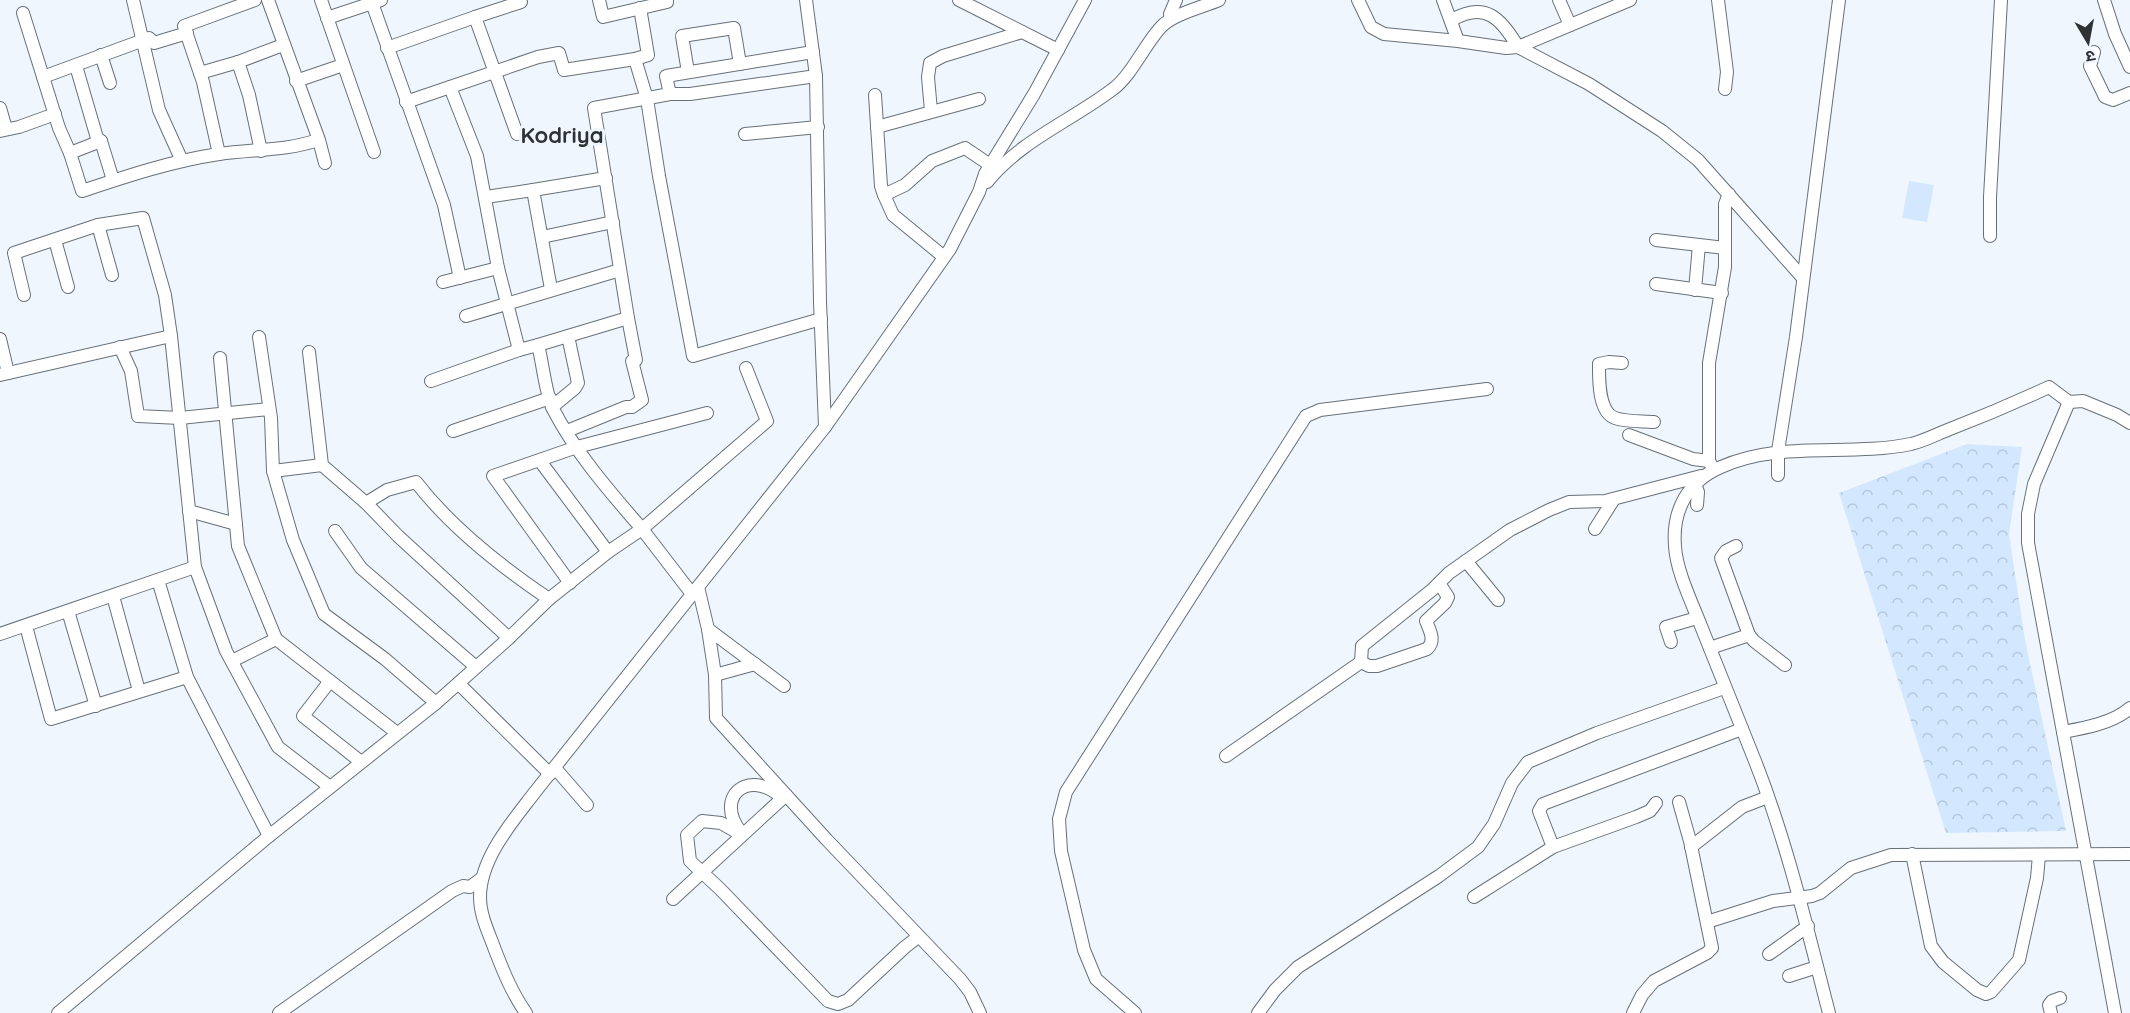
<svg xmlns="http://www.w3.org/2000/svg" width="2130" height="1013" viewBox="0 0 2130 1013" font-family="Quicksand,'Noto Sans Devanagari',sans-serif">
	<defs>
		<pattern id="forest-crowns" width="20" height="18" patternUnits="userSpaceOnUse" patternTransform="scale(1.5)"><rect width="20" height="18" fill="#d3e8fe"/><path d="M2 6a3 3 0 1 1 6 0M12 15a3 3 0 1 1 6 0" fill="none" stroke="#b5c7da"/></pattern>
	</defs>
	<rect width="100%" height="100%" fill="#eff6fe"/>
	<path fill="url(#forest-crowns)" d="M1967,444L2022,447L2009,534L2025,640L2066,831L1946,833L1839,493Z"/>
	<path fill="#d3e8fe" d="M1909,181L1934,185L1927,222L1902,218Z"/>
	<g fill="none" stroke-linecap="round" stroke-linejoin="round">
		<defs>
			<g id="minor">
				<path d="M133,0L159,110L182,161"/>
				<path d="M268,0L319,140L325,163"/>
				<path d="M321,0L374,152"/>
				<path d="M599,0L603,17L667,2V0"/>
				<path d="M806,0L816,76L820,302L825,427"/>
				<path d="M959,0L1058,50"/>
				<path d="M1358,0L1371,27L1384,34L1458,41L1506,48L1518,47L1589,84L1662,131L1698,160L1803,278"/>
				<path d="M1443,0L1458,41"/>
				<path d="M1559,0L1570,25"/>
				<path d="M1718,0L1727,72L1725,89"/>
				<path d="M2104,0L2115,34L2130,67"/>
				<path d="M372,3L444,205L460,278"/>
				<path d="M640,8L648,55L635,59L647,99L659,176L693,356L821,319"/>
				<path d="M23,13L59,128L70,153L82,191C127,176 172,161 219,154C253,149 286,151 318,140"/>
				<path d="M1170,14L1176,0"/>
				<path d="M327,18L381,0"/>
				<path d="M1452,20C1485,1 1501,18 1518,47L1630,0"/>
				<path d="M387,48L475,17"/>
				<path d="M2094,52L2090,66L2105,97L2113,100L2130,93"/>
				<path d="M101,55L110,83"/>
				<path d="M238,62L249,95L261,151"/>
				<path d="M76,66L97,138L101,141"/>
				<path d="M688,72L682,36L734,28L740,64"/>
				<path d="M200,73L238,62L283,45"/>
				<path d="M43,77L149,38L154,43L187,33"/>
				<path d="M296,81L343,65"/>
				<path d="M670,94L666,76L813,52"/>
				<path d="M875,95L881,186L884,195L905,185L932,161L965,148L990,165"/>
				<path d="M406,102L538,57L559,53L564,70L635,59"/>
				<path d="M0,108L6,129"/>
				<path d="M931,111L928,77L930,63L943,56L1022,32"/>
				<path d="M877,127L979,99"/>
				<path d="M0,131L19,127L55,114"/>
				<path d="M517,134L475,17L521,2L520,0"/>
				<path d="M745,134L818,127"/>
				<path d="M70,153L101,141L113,180"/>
				<path d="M219,154L203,82L184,26L255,0"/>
				<path d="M987,182C1021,140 1071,121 1113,89C1131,76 1145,44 1161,27C1173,14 1203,7 1219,0"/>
				<path d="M884,195L893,215L944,257"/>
				<path d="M486,197L533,190"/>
				<path d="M98,225L112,275"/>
				<path d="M1990,236V197L2001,0"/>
				<path d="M542,237L613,222"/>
				<path d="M55,240L68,287"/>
				<path d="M1656,240L1725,248"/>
				<path d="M443,282L498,268"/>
				<path d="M1656,284L1722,293"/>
				<path d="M551,289L533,190L606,178"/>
				<path d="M1695,290L1699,245"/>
				<path d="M24,295L14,253L98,225L143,218L165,295L171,336L195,567L226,651L278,747L330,787"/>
				<path d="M466,316L620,270"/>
				<path d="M628,318L636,360"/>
				<path d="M259,337L271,418L273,471L293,540L324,614L385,659L436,703L509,638L549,599L608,552L642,529C610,492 575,452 553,409C545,392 543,364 538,345L519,350L498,268L477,156L450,87"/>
				<path d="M0,339L8,373"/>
				<path d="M538,345L628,318L594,108L670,94H690L816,76"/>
				<path d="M120,347L131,371L138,416L180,418L269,409"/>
				<path d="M309,352L322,465L366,503"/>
				<path d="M220,358L238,546L276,639L397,733"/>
				<path d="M1622,363L1609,362L1599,364C1599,379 1598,412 1615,418C1626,422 1642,421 1654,422"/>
				<path d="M0,375L171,336"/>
				<path d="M431,381L519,350"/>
				<path d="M2069,402L2034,484L2028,514V543L2115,1013"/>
				<path d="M552,407L575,388L578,383L568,336"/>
				<path d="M453,431L550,398"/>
				<path d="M567,431L626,407H632L642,400L632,361"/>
				<path d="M1629,435L1693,459L1709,461"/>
				<path d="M540,461L608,552"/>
				<path d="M1714,470L1709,461V363L1725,267V204L1729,194"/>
				<path d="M273,471L322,465"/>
				<path d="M1778,475V451L1796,337L1839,0"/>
				<path d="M1695,484L1698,492L1697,505"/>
				<path d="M189,511L236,524"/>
				<path d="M1595,529L1614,499"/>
				<path d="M335,531L361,568L476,667"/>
				<path d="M1736,546L1726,551L1721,558L1749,635"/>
				<path d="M1466,561L1498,600"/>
				<path d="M158,580L187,677L269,836"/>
				<path d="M570,583L493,476L577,447L707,413"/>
				<path d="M698,587L708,629L715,675L716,718L827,840L960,979L970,992L980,1013"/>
				<path d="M692,594L642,529L767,421L746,368"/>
				<path d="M113,596L139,691"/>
				<path d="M68,611L96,706"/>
				<path d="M26,626L51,719L187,677"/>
				<path d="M708,629L784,686"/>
				<path d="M0,634L195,567"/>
				<path d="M509,638L398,536L366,503L387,490L416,482C450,526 503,568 549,599"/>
				<path d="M1671,642L1666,627L1697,618"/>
				<path d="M1710,648L1749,635L1754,641L1785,665"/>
				<path d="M232,661L276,639"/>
				<path d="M1361,662L1369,666H1377L1427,649C1436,641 1430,631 1426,621L1445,603L1448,597L1439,583"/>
				<path d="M715,675L755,664"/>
				<path d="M330,681L303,716L361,762"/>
				<path d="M459,684L550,774"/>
				<path d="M2063,732C2085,728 2113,723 2130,708"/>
				<path d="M1226,756L1361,662L1362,646L1432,590L1449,573L1510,530L1549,510L1569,502L1605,501L1701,476"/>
				<path d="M555,768L587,805"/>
				<path d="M740,831C715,798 746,769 779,795"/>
				<path d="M742,835L721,823L702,821L687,835L690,861L720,889L828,1001L838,1004L848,1000L905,947L918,937"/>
				<path d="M1553,847L1636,817L1650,811L1656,803"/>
				<path d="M1691,847L1742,807L1768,797"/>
				<path d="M1912,854L1931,946L1943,962L1977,990L1986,994L1991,992L2019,960L2037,878L2039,855"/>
				<path d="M1474,897L1553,847L1539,811L1543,804L1742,729"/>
				<path d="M673,899L786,795"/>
				<path d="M1707,922L1773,901L1812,896L1820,893L1851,868L1891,855L2130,854"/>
				<path d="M1769,954L1808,926"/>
				<path d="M1789,976L1817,967"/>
				<path d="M58,1013L269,836L436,703"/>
				<path d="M279,1013L452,891L463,886L470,887L482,878"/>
				<path d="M526,1013C512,993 504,973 495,950C489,933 480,916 480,897C480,858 513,821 535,792L825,427L950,249L979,192L985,174L1034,94L1085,0"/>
				<path d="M1135,1013L1096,979L1084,950L1061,851L1059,819L1066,792L1306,416L1320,410L1487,389"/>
				<path d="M1258,1013L1275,990L1298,967L1439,876L1478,847L1494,824L1512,783L1528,762L1597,733L1724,688"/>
				<path d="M1633,1013L1642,995L1654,981L1707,953L1712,948L1690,841L1679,802"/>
				<path d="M1829,1013C1807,928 1787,842 1755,761C1737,716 1719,671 1701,626C1692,603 1676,570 1675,546C1672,510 1688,481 1721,467C1782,440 1847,457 1911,444C1924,441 1937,434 1950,429C1984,416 2017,402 2049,387L2069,402L2083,401L2117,415L2130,423"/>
				<path d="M2051,1013L2049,1005L2052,1001L2060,998"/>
			</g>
		</defs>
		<use href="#minor" stroke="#687078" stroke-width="14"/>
		<use href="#minor" stroke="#fff" stroke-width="12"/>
	</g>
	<g text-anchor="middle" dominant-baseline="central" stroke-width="6" stroke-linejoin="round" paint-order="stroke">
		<g font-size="22" font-weight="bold" fill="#2e3235" stroke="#eff6fe">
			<text x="562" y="135">Kodriya</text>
		</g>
	</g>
	<g transform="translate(2088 42) rotate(170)" stroke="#eff6fe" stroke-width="4.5" paint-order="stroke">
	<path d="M0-4.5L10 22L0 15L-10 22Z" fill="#2e3235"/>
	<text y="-9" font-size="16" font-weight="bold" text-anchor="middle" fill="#2e3235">उ</text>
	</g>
</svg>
